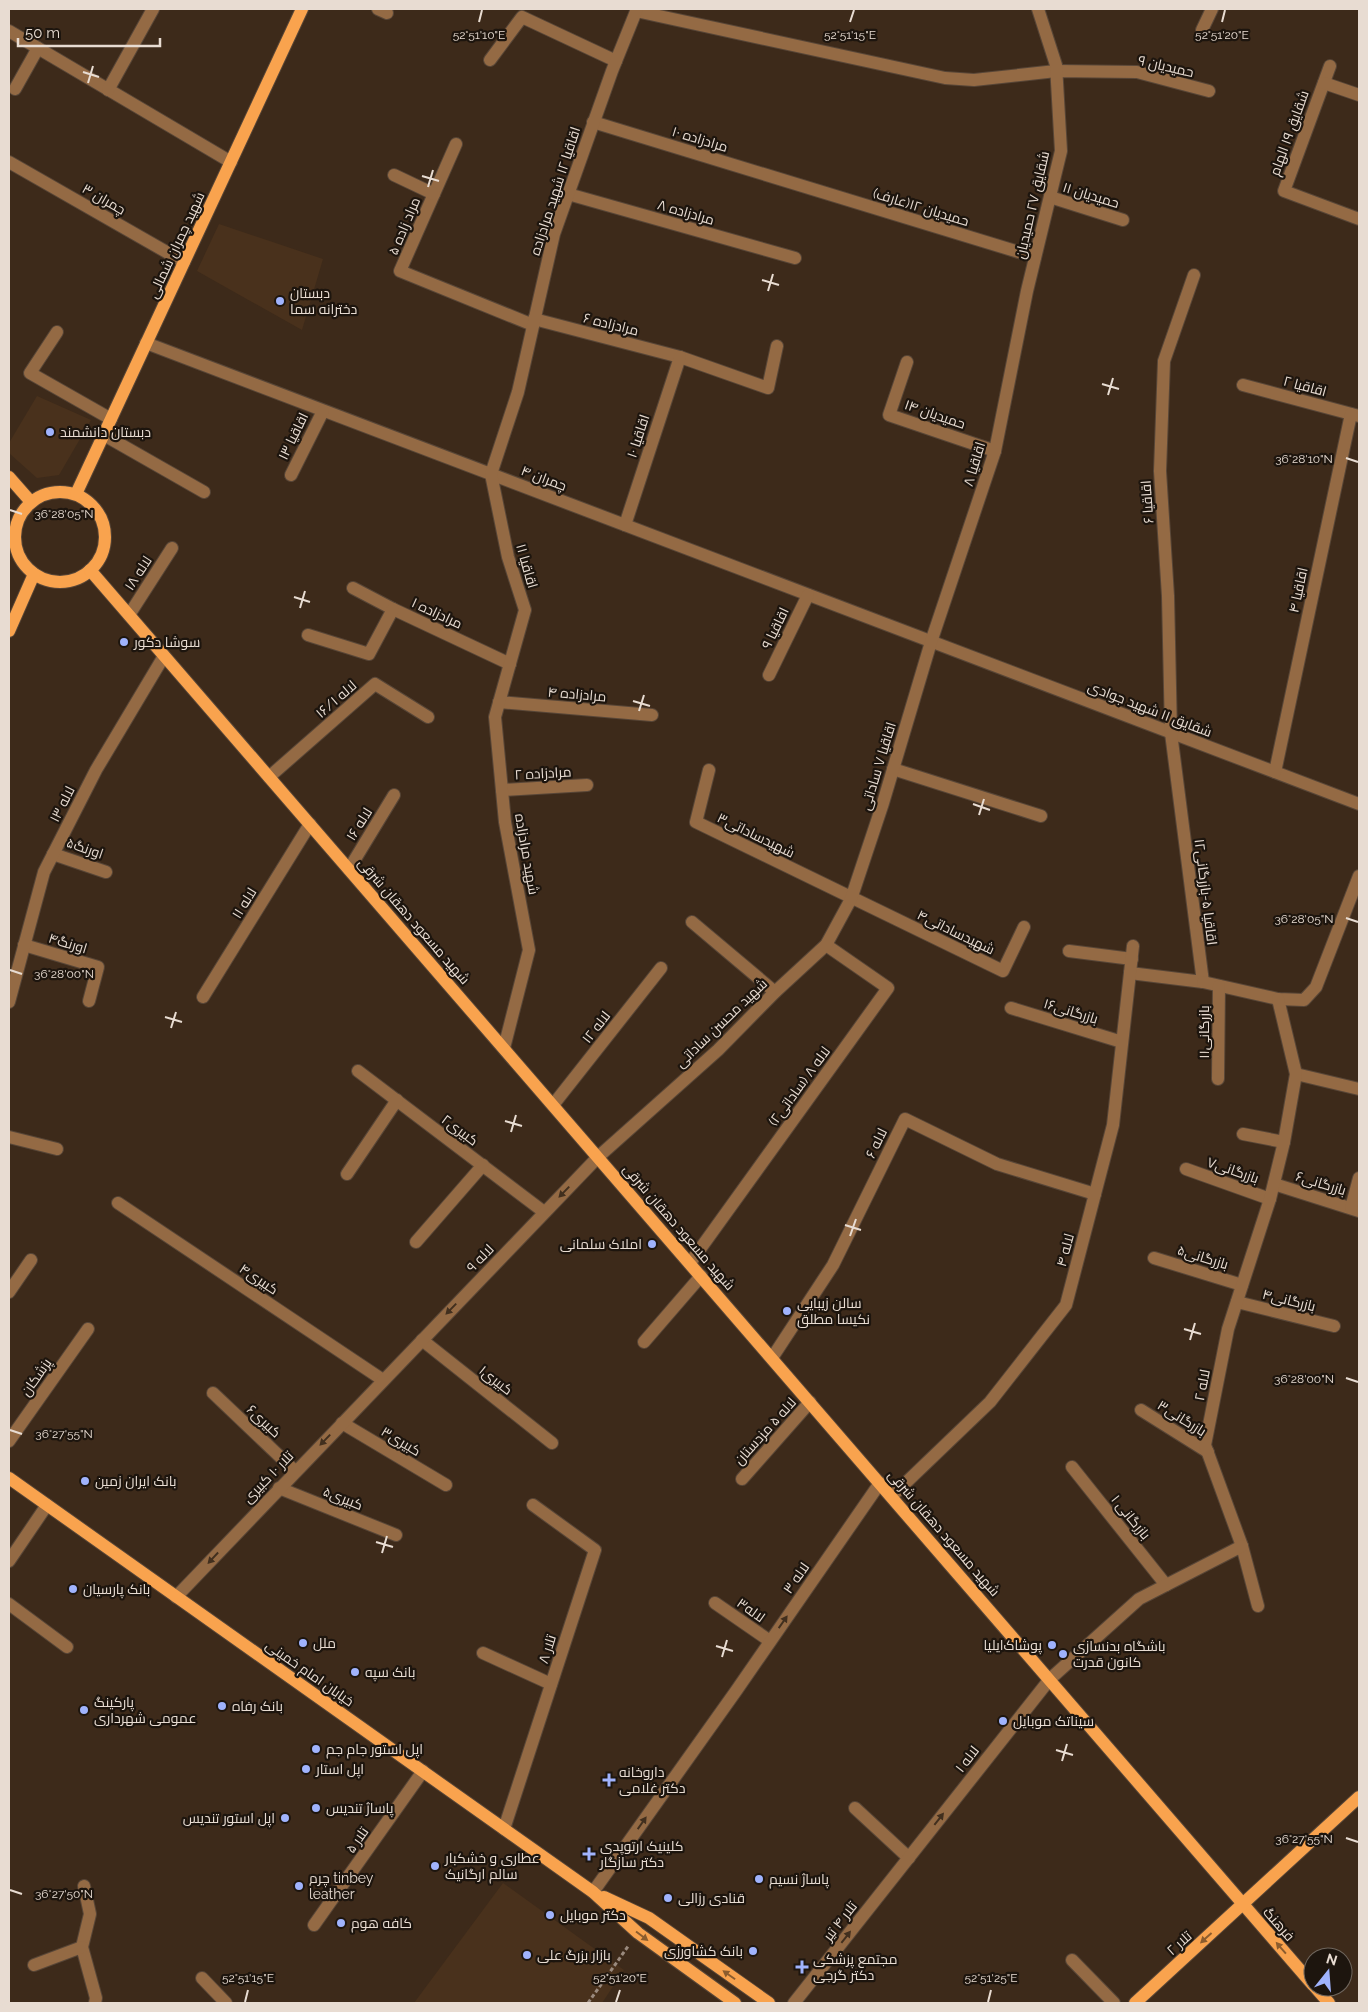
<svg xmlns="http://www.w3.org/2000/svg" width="1368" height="2012" viewBox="0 0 1368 2012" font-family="Raleway,Cairo,sans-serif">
	<rect width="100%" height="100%" fill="#3d2a1a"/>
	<g fill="#49311c">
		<path d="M219,224L323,259L302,330L197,271Z"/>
		<path d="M37,396L91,420L59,475L37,478L9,453V443Z"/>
		<path d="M503,1883L624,1970L602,2003H414Z"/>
	</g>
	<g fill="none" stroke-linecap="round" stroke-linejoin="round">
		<defs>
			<g id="minor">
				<path d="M378,9L387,13"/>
				<path d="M636,11L945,78L974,80L1056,71L1137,72L1209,91"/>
				<path d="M1202,30L1212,9"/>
				<path d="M9,31L231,162"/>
				<path d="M490,60L522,17L616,61"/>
				<path d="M1330,66L1284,191L1359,219"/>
				<path d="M1324,83L1359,95"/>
				<path d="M15,89L38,48"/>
				<path d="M108,90L153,9"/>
				<path d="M593,122L1035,257"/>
				<path d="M456,144L400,271L533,325"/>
				<path d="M9,162L184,262"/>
				<path d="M394,175L434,194"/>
				<path d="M568,194L795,258"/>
				<path d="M1050,197L1123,220"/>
				<path d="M534,319L680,357L768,388L777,346"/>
				<path d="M57,332L30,373L111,419"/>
				<path d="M146,343L1359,804"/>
				<path d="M907,362L889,415L995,451"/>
				<path d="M1243,385L1359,416"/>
				<path d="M104,435L204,492"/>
				<path d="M291,475L323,411"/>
				<path d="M625,525L680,357"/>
				<path d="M353,588L393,609L510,664"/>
				<path d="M129,615L172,548"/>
				<path d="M308,635L369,654L393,609"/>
				<path d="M769,675L808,595"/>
				<path d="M499,702L652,715"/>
				<path d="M893,769L1041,816"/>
				<path d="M709,770L696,822L1003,971L1024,927"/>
				<path d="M1275,772L1351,414"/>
				<path d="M269,777L375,684L428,717"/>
				<path d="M502,790L587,785"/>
				<path d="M53,854L106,872"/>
				<path d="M349,869L394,795"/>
				<path d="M692,922L775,992"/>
				<path d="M24,945L98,967L89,1001"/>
				<path d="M1069,951L1132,959"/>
				<path d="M1130,973L1203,982L1171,733L1168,596L1160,471L1164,361L1194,275"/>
				<path d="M1203,982L1278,999L1304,1000L1316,987L1359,876"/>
				<path d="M203,997L310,824"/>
				<path d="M9,1002L44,872L96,770L164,656"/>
				<path d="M1011,1008L1122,1042"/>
				<path d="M504,1048L529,950L505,822L495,717L525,610L508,557L491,474L518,392L554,234L612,71L637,9"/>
				<path d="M358,1071L544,1212"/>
				<path d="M1296,1074L1359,1089"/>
				<path d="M1218,1079L1219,986"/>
				<path d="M553,1105L661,968"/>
				<path d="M1243,1134L1284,1142"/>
				<path d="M9,1137L57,1149"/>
				<path d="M1186,1169L1270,1199"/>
				<path d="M347,1174L397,1100"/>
				<path d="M1274,1184L1359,1211"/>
				<path d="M118,1203L383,1380"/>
				<path d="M1351,1208L1359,1178"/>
				<path d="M416,1242L483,1165"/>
				<path d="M1154,1258L1242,1285"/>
				<path d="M690,1263L888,988L826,945"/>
				<path d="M9,1292L31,1260"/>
				<path d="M1237,1302L1334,1326"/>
				<path d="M422,1340L552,1443"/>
				<path d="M644,1342L701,1276"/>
				<path d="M772,1358L833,1265L905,1119L997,1164L1095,1194"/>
				<path d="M213,1393L295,1471"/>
				<path d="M1141,1410L1208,1452"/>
				<path d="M342,1423L446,1485"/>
				<path d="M9,1441L88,1329"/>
				<path d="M1072,1467L1166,1585"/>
				<path d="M742,1479L810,1402"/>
				<path d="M279,1488L396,1535"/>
				<path d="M892,1496L990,1402L1066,1305L1113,1125L1133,946"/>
				<path d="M9,1561L47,1505"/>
				<path d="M176,1597L598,1157L718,1050L775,992L826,945L851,899L883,803L931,642L995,451L1027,291L1061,151L1056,65L1038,9"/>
				<path d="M715,1603L770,1641"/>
				<path d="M9,1604L67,1647"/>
				<path d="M1258,1606L1242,1546L1205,1445L1228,1329L1270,1199L1284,1142L1296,1074L1278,999"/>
				<path d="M483,1653L551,1684"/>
				<path d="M855,1808L909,1858"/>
				<path d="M504,1829L595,1550L533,1505"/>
				<path d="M84,1886L90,1914L82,1947L96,1998L95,2003"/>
				<path d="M593,1892L736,1691L880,1483"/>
				<path d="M314,1925L423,1771"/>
				<path d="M1072,1960L1114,2003"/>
				<path d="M34,1965L82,1947"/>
				<path d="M202,1978L226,2003"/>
				<path d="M794,2003L1050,1679L1139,1599L1242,1546"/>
			</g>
			<g id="major">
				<path d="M9,477L31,502"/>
				<circle cx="60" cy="537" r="45"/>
				<path d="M76,494L302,9"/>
				<path d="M90,570L1313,1985"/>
				<path d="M9,631L34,574"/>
				<path d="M9,1478L593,1892L638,1933L735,2003"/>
				<path d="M604,1897L649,1918L769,2003"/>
				<path d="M1315,1987L1329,2003"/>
				<path d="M1135,2003L1359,1797"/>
			</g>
		</defs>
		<use href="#minor" stroke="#584637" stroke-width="14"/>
		<use href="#major" stroke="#584637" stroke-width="14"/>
		<path stroke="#9a8a7e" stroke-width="3" stroke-dasharray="4 2.5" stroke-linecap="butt" d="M588,2003L629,1945"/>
		<use href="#minor" stroke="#946a44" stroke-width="12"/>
		<use href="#major" stroke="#f9a34e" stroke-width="12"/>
	</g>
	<defs><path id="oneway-solid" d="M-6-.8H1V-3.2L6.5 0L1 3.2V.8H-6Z" transform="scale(1.25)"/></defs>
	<g fill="#412f1e">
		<use href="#oneway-solid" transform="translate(564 1192) rotate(134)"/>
		<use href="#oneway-solid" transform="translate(451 1309) rotate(134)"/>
		<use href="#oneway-solid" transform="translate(325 1440) rotate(134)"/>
		<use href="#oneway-solid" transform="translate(213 1558) rotate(133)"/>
		<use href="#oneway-solid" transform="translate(783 1622) rotate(-55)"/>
		<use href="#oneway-solid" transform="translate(939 1819) rotate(-52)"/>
		<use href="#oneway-solid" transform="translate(642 1823) rotate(-55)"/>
		<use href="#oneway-solid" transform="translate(846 1937) rotate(-52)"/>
	</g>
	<g fill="#8b5c2e">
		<use href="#oneway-solid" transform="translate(642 1936) rotate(37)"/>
		<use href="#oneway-solid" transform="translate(1206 1938) rotate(138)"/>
		<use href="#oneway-solid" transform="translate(1281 1948) rotate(-131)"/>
		<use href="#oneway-solid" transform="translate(729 1975) rotate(-145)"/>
	</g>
	<path fill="none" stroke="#e8dcd2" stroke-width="2" d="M479,22L482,10M850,22L854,10M1222,22L1225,10M83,72L99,77M88,83L93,66M422,176L439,181M428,187L433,170M762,280L779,285M768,291L773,274M1102,384L1119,389M1108,395L1113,378M1346,458L1358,462M10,510L22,514M294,597L310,602M300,608L305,591M633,701L650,706M639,711L644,695M973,804L990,810M979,815L984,799M1346,918L1358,922M10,970L22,974M165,1017L182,1022M171,1028L176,1012M505,1121L522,1126M511,1132L516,1115M845,1225L861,1230M850,1236L856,1219M1184,1329L1201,1334M1190,1340L1195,1323M1346,1378L1358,1382M10,1430L22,1434M376,1542L393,1547M382,1553L387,1536M716,1646L733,1651M722,1657L727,1640M1056,1750L1073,1755M1062,1761L1067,1744M1346,1838L1358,1842M10,1890L22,1894M245,2002L248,1990M616,2002L620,1990M988,2002L991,1990"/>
	<g fill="#a0b3fd" stroke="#1d150e" stroke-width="2">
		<circle cx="280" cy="301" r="5"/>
		<circle cx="50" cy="432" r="5"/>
		<circle cx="124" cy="642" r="5"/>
		<circle cx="652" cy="1244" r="5"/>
		<circle cx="787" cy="1311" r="5"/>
		<circle cx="85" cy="1481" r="5"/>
		<circle cx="73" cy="1589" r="5"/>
		<circle cx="303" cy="1643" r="5"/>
		<circle cx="1052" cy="1645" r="5"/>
		<circle cx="1063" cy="1654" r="5"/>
		<circle cx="355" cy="1672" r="5"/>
		<circle cx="222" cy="1706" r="5"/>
		<circle cx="84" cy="1710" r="5"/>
		<circle cx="1003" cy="1721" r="5"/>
		<circle cx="316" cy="1749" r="5"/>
		<circle cx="306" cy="1769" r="5"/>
		<path d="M606.5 1772.5h5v5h5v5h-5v5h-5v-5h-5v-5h5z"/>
		<circle cx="316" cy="1808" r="5"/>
		<circle cx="285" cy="1818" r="5"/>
		<path d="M586.5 1846.5h5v5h5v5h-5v5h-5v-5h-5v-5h5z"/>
		<circle cx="435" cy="1866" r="5"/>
		<circle cx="759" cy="1879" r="5"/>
		<circle cx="299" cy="1886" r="5"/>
		<circle cx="668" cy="1898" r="5"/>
		<circle cx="550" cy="1915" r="5"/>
		<circle cx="341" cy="1923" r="5"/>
		<circle cx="753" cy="1951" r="5"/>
		<circle cx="527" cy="1955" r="5"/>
		<path d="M799.5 1959.5h5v5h5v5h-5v5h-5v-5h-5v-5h5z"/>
	</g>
	<g text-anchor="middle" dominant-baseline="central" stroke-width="4.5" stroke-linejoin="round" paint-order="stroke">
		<g font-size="14" fill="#e8dcd2" stroke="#1d150e">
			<text transform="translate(1166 66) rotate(13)">حمیدیان ۹</text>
			<text transform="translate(1289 133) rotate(-70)">شقایق ۱۹ الهام</text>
			<text transform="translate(700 139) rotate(17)">مرادزاده ۱۰</text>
			<text transform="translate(555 191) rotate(-72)">اقاقیا ۱۲ شهید مرادزاده</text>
			<text transform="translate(1091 195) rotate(17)">حمیدیان ۱۱</text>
			<text transform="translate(104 199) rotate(30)">چمران ۳</text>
			<text transform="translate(1032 205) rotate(-77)">شقایق ۲۷ حمیدیان</text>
			<text transform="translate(921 207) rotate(17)">حمیدیان ۱۲(عارف)</text>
			<text transform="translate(686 212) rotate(16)">مرادزاده ۸</text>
			<text transform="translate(404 226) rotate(-67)">مراد زاده ۵</text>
			<text transform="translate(176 245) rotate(-65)">شهید چمران شمالی</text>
			<text transform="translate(611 324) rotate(14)">مرادزاده ۶</text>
			<text transform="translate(1305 386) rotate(15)">اقاقیا ۲</text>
			<text transform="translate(935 414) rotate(19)">حمیدیان ۱۴</text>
			<text transform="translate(293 436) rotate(-64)">اقاقیا ۱۳</text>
			<text transform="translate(638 436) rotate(-72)">اقاقیا ۱۰</text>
			<text transform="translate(974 464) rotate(-73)">اقاقیا ۸</text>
			<text transform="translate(544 478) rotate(21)">چمران ۴</text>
			<text transform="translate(1147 502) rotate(-94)">اقاقیا ۶</text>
			<text transform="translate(527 566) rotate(74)">اقاقیا ۱۱</text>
			<text transform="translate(138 573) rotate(-57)">لاله ۱۸</text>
			<text transform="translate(1298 590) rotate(-78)">اقاقیا ۴</text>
			<text transform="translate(437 613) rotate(25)">مرادزاده ۱</text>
			<text transform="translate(775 628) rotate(-64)">اقاقیا ۹</text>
			<text transform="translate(577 694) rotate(5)">مرادزاده ۴</text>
			<text transform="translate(336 699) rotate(-41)">لاله ۱۶/۱</text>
			<text transform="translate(1150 709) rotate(21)">شقایق ۱۱ شهید جوادی</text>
			<text transform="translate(878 766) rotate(-73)">اقاقیا ۷ ساداتی</text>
			<text transform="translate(543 773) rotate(-3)">مرادزاده ۲</text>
			<text transform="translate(62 804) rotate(-63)">لاله ۱۳</text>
			<text transform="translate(359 824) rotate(-58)">لاله ۱۶</text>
			<text transform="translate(756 835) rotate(26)">شهیدساداتی۳</text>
			<text transform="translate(85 848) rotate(19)">اورنگ۵</text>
			<text transform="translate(527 854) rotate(80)">شهید مرادزاده</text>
			<text transform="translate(1206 892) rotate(83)">اقاقیا ۵-بازرگانی۱۲</text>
			<text transform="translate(244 903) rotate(-58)">لاله ۱۱</text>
			<text transform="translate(414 921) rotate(49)">شهید مسعود دهقان شرقی</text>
			<text transform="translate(956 932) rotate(26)">شهیدساداتی۴</text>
			<text transform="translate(68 943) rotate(17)">اورنگ۴</text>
			<text transform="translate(1071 1011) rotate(17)">بازرگانی۱۶</text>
			<text transform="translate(721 1023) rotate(-44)">شهید محسن ساداتی</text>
			<text transform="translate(596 1027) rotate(-52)">لاله ۱۲</text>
			<text transform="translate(1204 1032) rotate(-90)">بازرگانی۱۱</text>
			<text transform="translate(799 1086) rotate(-54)">لاله ۸ (ساداتی۲)</text>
			<text transform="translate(460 1130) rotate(37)">کبیری۲</text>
			<text transform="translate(876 1143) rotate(-64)">لاله ۶</text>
			<text transform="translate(1233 1170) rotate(19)">بازرگانی۷</text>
			<text transform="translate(1321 1183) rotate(17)">بازرگانی۶</text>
			<text transform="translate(679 1227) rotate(49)">شهید مسعود دهقان شرقی</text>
			<text transform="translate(1065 1250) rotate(-75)">لاله ۴</text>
			<text transform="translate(1203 1257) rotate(17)">بازرگانی۵</text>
			<text transform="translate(480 1258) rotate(-46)">لاله ۹</text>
			<text transform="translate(259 1279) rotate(34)">کبیری۴</text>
			<text transform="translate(1289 1300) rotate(14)">بازرگانی۴</text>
			<text transform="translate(36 1377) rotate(-55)">پزشکان</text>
			<text transform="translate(496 1380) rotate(38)">کبیری۱</text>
			<text transform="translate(1202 1385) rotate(-79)">لاله ۲</text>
			<text transform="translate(1182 1418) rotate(32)">بازرگانی۳</text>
			<text transform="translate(264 1421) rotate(43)">کبیری۶</text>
			<text transform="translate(765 1431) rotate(-48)">لاله ۵ مزدستان</text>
			<text transform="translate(401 1441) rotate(31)">کبیری۳</text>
			<text transform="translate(268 1477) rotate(-46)">تلار ۱۰ کبیری</text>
			<text transform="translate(343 1498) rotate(22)">کبیری۵</text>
			<text transform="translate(1131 1517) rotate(51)">بازرگانی ۱</text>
			<text transform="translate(944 1533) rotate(49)">شهید مسعود دهقان شرقی</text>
			<text transform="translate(796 1578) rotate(-55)">لاله ۳</text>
			<text transform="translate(751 1610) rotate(35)">لاله۳</text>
			<text transform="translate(547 1649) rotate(-72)">تلار ۸</text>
			<text transform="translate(310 1673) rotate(35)">خیابان امام خمینی</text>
			<text transform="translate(967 1759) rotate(-52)">لاله ۱</text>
			<text transform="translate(357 1840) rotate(-55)">تلار ۵</text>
			<text transform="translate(840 1921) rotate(-52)">تلار ۴ تیر</text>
			<text transform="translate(1279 1924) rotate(49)">فرهنگ</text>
			<text transform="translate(1179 1943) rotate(-42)">تلار ۲</text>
		</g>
		<g font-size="14" fill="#e8dcd2" stroke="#1d150e" text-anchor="start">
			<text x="290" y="293">دبستان<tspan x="290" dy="16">دخترانه سما</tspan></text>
			<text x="60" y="432">دبستان دانشمند</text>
			<text x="134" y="642">سوشا دکور</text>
			<text x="642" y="1244" text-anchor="end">املاک سلمانی</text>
			<text x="797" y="1303">سالن زیبایی<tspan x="797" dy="16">نکیسا مطلق</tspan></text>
			<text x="95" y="1481">بانک ایران زمین</text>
			<text x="83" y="1589">بانک پارسیان</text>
			<text x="313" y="1643">ملل</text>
			<text x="1042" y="1645" text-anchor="end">پوشاک‌ایلیا</text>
			<text x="1073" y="1646">باشگاه بدنسازی<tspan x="1073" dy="16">کانون قدرت</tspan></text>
			<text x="365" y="1672">بانک سپه</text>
			<text x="94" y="1702">پارکینگ<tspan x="94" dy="16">عمومی شهرداری</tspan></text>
			<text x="232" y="1706">بانک رفاه</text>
			<text x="1013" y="1721">سیناتک موبایل</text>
			<text x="326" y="1749">اپل استور جام جم</text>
			<text x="316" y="1769">اپل استار</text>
			<text x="619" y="1772">داروخانه<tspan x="619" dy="16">دکتر غلامی</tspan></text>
			<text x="326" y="1808">پاساژ تندیس</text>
			<text x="275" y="1818" text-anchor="end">اپل استور تندیس</text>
			<text x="600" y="1846">کلینیک ارتوپدی<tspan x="600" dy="16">دکتر سازگار</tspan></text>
			<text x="445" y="1858">عطاری و خشکبار<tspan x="445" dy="16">سالم ارگانیک</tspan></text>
			<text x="309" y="1878">چرم tinbey<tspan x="309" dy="16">leather</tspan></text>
			<text x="769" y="1879">پاساژ نسیم</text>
			<text x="678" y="1898">قنادی رزالی</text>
			<text x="560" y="1915">دکتر موبایل</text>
			<text x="351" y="1923">کافه هوم</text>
			<text x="743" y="1951" text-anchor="end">بانک کشاورزی</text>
			<text x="537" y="1955">بازار بزرگ علی</text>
			<text x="813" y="1959">مجتمع پزشکی<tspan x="813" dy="16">دکتر گرجی</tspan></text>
		</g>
	</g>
	<g font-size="12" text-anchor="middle" fill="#e8dcd2" stroke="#1d150e" stroke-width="4.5" stroke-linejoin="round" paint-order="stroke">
		<text x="479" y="39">52°51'10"E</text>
		<text x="850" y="39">52°51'15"E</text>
		<text x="1222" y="39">52°51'20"E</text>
		<text x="1304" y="463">36°28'10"N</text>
		<text x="64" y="518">36°28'05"N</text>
		<text x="1304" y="923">36°28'05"N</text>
		<text x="64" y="978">36°28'00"N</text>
		<text x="1304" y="1383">36°28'00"N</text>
		<text x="64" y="1438">36°27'55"N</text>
		<text x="1304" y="1843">36°27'55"N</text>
		<text x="64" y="1898">36°27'50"N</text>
		<text x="248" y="1982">52°51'15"E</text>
		<text x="620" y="1982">52°51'20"E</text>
		<text x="991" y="1982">52°51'25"E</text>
	</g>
	<rect width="1368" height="2012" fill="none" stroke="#e8dcd2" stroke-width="20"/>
	<g transform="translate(1328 1972) rotate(17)"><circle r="24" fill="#1d150e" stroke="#6e655c"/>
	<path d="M0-4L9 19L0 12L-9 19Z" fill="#a0b3fd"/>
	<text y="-8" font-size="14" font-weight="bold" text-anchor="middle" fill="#e8dcd2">N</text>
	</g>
	<path d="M18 38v8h142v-8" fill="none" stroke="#e8dcd2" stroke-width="2.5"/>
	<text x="25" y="38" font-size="15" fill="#e8dcd2" stroke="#1d150e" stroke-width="4" paint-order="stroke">50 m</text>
</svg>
